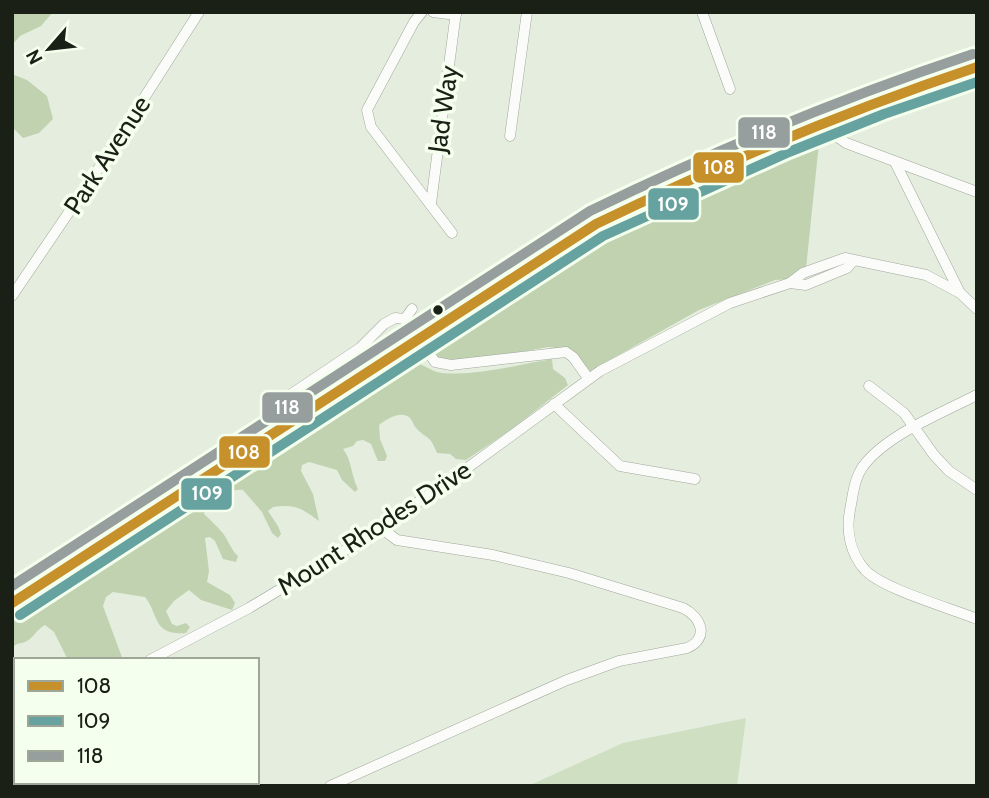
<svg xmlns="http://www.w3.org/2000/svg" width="989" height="798" viewBox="0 0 989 798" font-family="Cabin,sans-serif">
	<rect width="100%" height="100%" fill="#e5eede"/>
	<path fill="#cfdfc1" d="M746,718L737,786H528L623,743Z"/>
	<g fill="#c0d2b0">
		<path d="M12,12H53L41,26L20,36L12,45Z"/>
		<path d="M12,74L27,80L47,96L53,119L39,133L23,138L12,127Z"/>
		<path d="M810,143H819L805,278L775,280L699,310L590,371L572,350L548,347L505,355L454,362L439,360L432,349L437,341L571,255L725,178Z"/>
		<path d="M552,359L553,369L565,378L568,385L512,429L466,460L456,459L450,454L437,453C429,433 427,440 416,428C414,426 412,420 410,418C401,410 387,419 379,425L380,439L387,456L385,461H378L371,444L363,440L357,441L353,446L343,449C352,460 351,476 358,489L355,492L342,480L337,470L309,462L302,465L301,471L313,494L319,521C301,508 296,504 273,507L268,511L278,526L281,534L278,538L272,533L262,512L243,490C229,488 209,499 204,514C210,520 216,525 221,531C228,538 230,549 238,556L236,562L223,559L215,541L210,537L205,538L209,571L207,582L230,595L235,603L232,610L201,600L189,590L174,601L166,611L172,624L177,626L186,623L190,627L186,633C152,636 159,614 145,597L113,592L106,597L103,606L123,660H68L54,632L45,625C37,629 34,637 27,641C20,645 17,641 12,649V616L212,485L412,362C423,363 431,372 442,373C478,376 516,365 552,359Z"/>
	</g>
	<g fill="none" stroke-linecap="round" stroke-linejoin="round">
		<defs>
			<g id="minor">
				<path d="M422,12L414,22L367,110L371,127L452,233"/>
				<path d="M433,12L456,15"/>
				<path d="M702,12L730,89"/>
				<path d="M828,121L836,136L846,143L977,192"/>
				<path d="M510,136L527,12"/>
				<path d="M895,162L960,293"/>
				<path d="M431,203L456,12"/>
				<path d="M790,283L806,285L847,268L853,261"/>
				<path d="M12,296L107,156L199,12"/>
				<path d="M405,319L412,309"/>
				<path d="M869,386L904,413L934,455L949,471L977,490"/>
				<path d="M977,395C943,412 887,435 864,465C854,478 853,495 850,510C846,531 850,553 865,570C883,589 950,608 977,619"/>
				<path d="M554,404L620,466L695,479"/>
				<path d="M275,405L360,348L384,324L395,318L405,319L409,323L435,362L451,365L566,352L573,357L588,378"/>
				<path d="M150,660L249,608L367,537L459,474L600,371L730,303L790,283L803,273L845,258L926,275L960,293L977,309"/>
				<path d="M12,747L16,744"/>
				<path d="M330,786L567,680L619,661L687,648C710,638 701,617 683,608L569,573L493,555L397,540L381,528"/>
			</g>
			<path id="primary" d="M12,603L596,224C719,163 846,110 977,67"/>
		</defs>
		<use href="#minor" stroke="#a0a69a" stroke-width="11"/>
		<use href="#primary" stroke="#a0a69a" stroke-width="16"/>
		<use href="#minor" stroke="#fbfcfa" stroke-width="10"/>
		<use href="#primary" stroke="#fbfcfa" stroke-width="14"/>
		<defs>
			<path id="bus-1" d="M12,603L596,224C720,164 846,111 977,67"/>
			<path id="bus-2" d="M20,615L603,236L789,152L884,114L977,82"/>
			<path id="bus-3" d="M12,586L590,211C714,151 841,98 973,54"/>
		</defs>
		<use href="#bus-1" stroke="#f5ffee" stroke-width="16"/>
		<use href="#bus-2" stroke="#f5ffee" stroke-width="16"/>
		<use href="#bus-3" stroke="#f5ffee" stroke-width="16"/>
		<use href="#bus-1" stroke="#c6902a" stroke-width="10"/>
		<use href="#bus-2" stroke="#66a29f" stroke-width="10"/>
		<use href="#bus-3" stroke="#979f9e" stroke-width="10"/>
	</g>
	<circle fill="#1b2016" stroke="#f5ffee" stroke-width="2.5" cx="438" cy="310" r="6"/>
	<g text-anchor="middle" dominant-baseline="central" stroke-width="7" stroke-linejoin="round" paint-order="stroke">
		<g font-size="26" fill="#1b2016" stroke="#f5ffee">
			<text transform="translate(443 109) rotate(-82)">Jad Way</text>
			<text transform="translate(107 155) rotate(-57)">Park Avenue</text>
			<text transform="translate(374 528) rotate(-33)">Mount Rhodes Drive</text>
		</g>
	</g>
	<g stroke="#f5ffee" stroke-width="2.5">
		<rect x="737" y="116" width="54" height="33" rx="7" fill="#979f9e"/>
		<rect x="692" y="151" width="53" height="33" rx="7" fill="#c6902a"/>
		<rect x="647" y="187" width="53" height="34" rx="7" fill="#66a29f"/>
		<rect x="261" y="391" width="53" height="33" rx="7" fill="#979f9e"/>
		<rect x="218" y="435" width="53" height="34" rx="7" fill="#c6902a"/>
		<rect x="180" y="477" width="53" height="34" rx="7" fill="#66a29f"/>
	</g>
	<g font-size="19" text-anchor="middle" font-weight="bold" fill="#fff">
		<text x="764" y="139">118</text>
		<text x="719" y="174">108</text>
		<text x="673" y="211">109</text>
		<text x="287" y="414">118</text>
		<text x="244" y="459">108</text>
		<text x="207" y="500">109</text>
	</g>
	<rect width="989" height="798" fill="none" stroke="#1b2016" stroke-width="28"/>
	<rect x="14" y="658" width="245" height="126" fill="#f5ffee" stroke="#9ea698" stroke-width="2"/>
	<rect x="28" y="681" width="35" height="10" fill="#c6902a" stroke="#9ea698" stroke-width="2"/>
	<text x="77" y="693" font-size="21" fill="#1b2016">108</text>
	<rect x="28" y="716" width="35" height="10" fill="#66a29f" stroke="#9ea698" stroke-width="2"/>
	<text x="77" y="728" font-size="21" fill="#1b2016">109</text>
	<rect x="28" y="751" width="35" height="10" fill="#979f9e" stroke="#9ea698" stroke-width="2"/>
	<text x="77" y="763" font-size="21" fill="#1b2016">118</text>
	<g transform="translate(49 49) rotate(242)" stroke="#f5ffee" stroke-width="5" paint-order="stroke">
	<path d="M0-5L12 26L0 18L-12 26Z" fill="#1b2016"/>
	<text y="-10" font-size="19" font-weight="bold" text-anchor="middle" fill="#1b2016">N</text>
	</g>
</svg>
